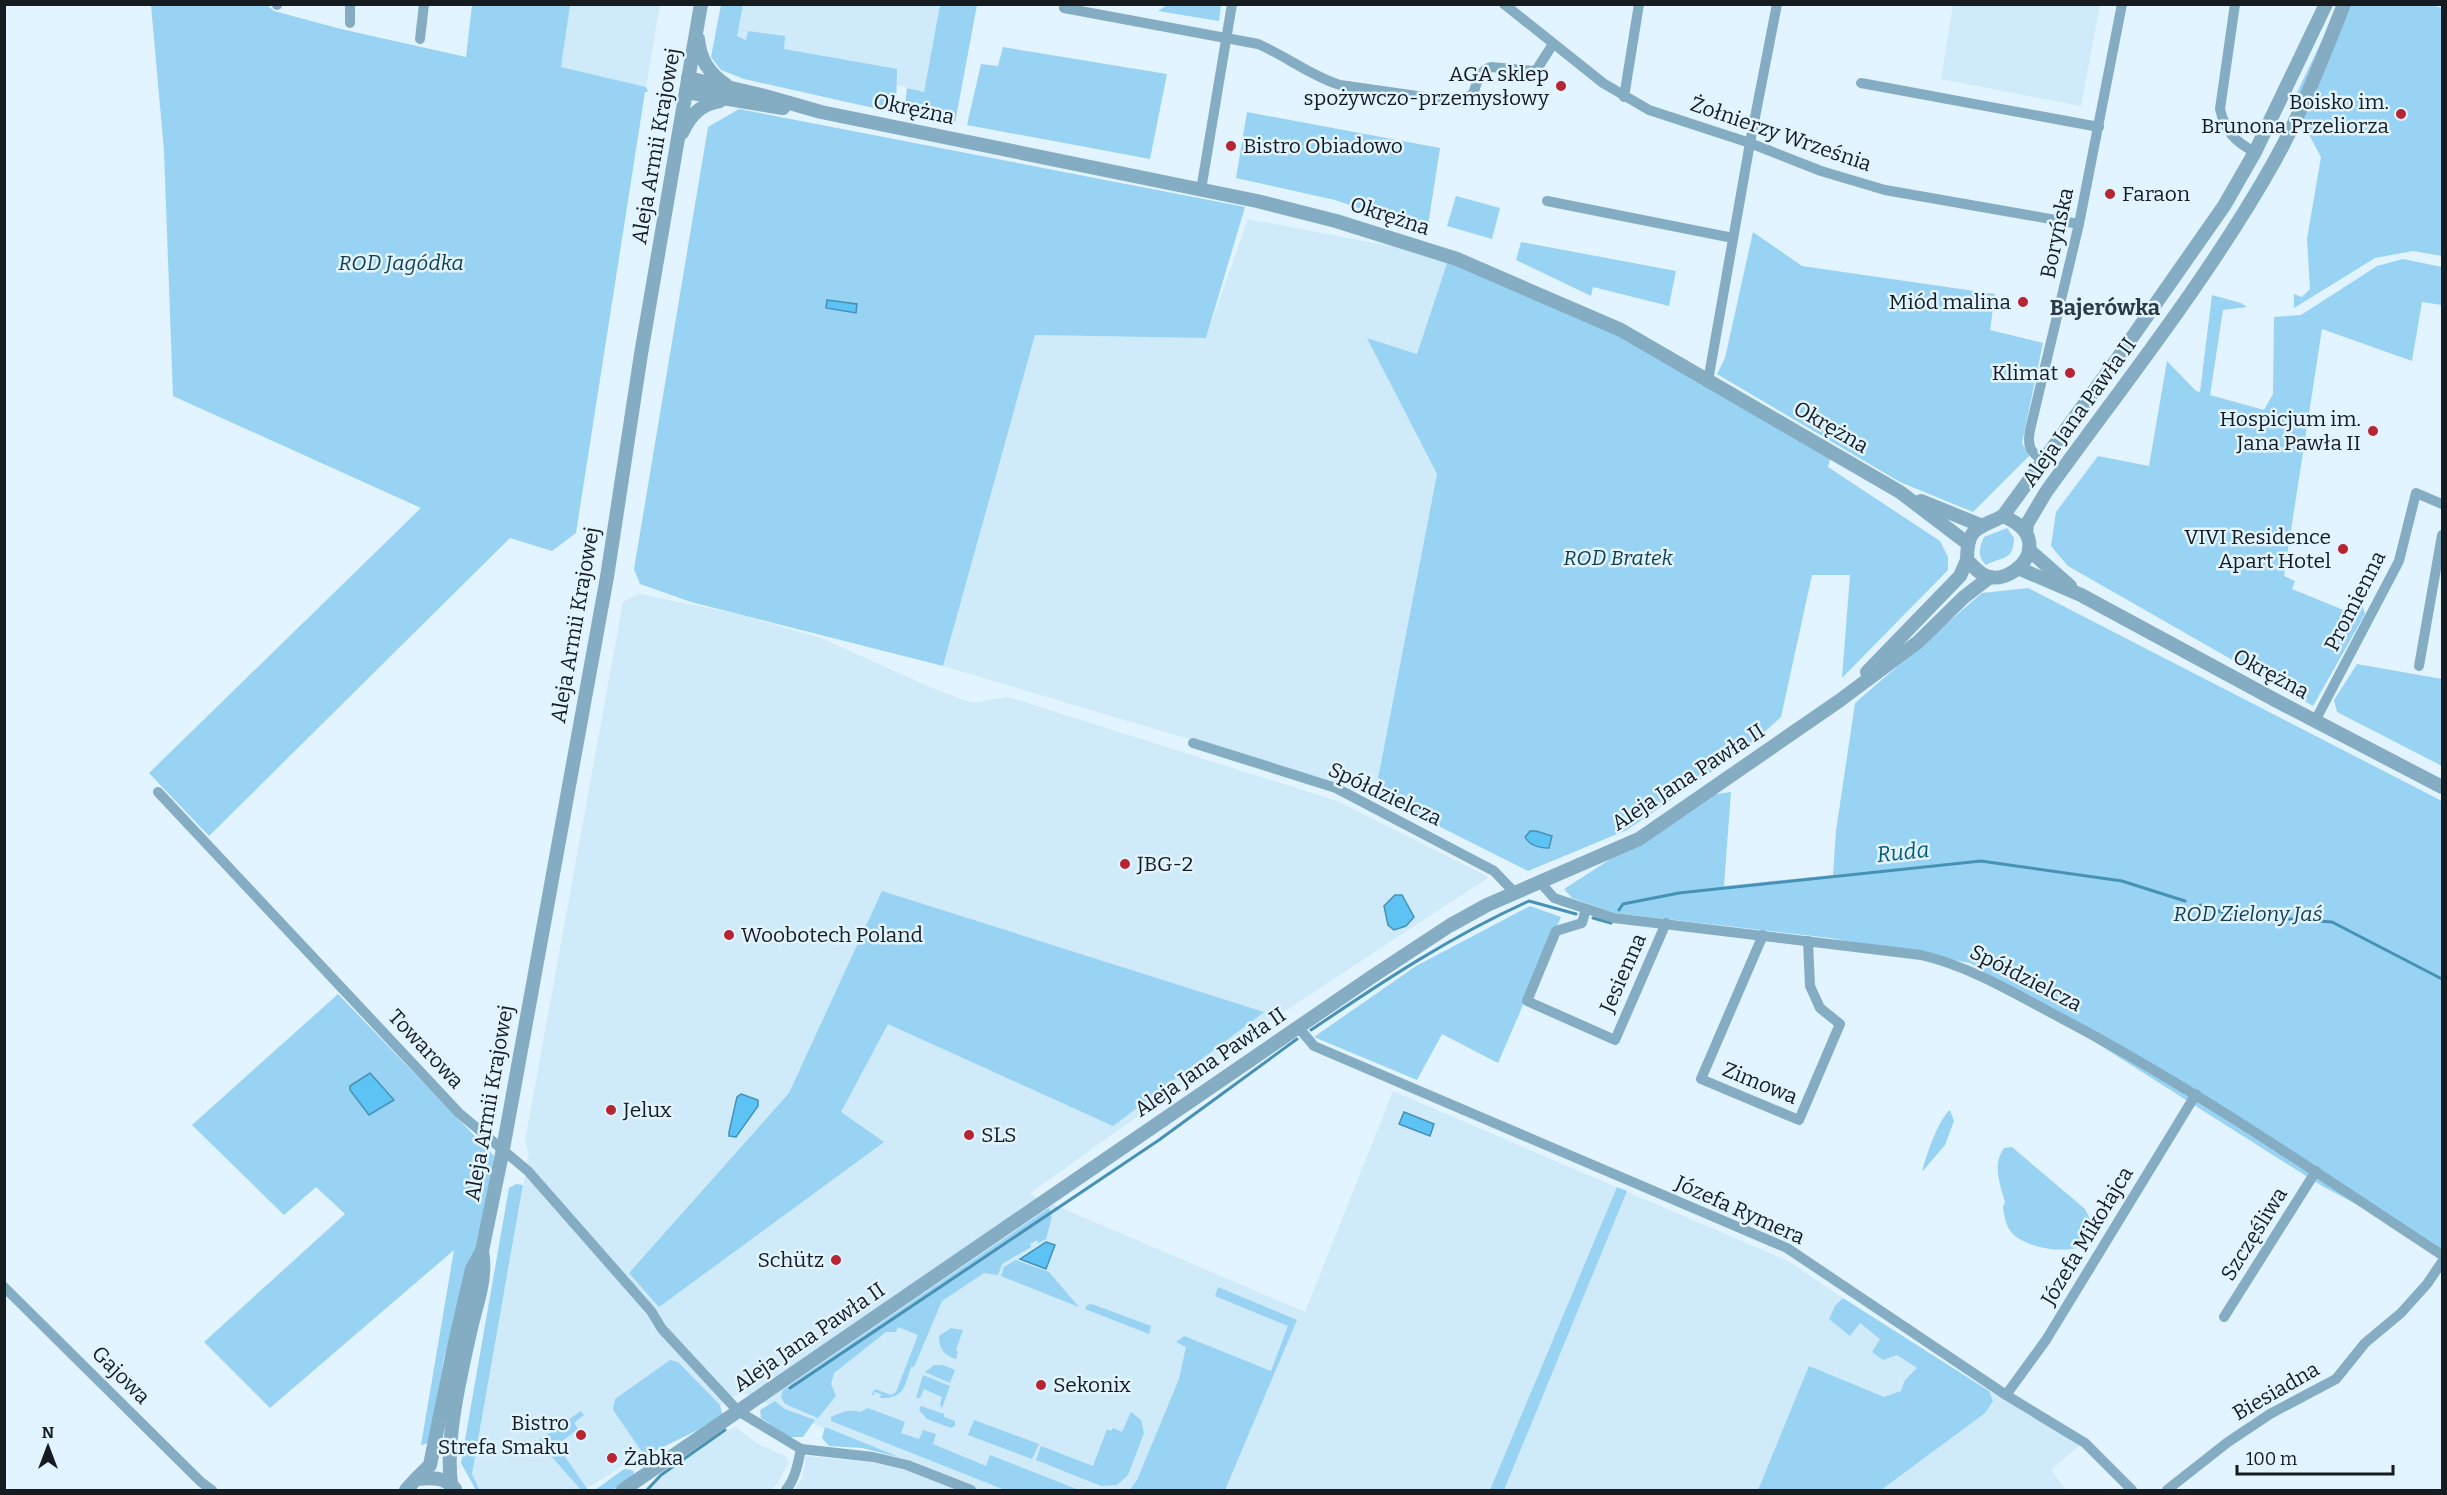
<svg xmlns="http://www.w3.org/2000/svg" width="2447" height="1495" viewBox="0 0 2447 1495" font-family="Bitter,serif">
	<rect width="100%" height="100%" fill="#e1f4ff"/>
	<g fill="#cfeaf9">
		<path d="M570,5H660L646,87L561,67Z"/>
		<path d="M743,5H940L924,92L788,56L737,36Z"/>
		<path d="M1953,5H2100L2081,106L1941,79Z"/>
		<path d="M1248,219L1449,257L1417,354L1368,338L1437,474L1375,794L943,666L1035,335L1206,338Z"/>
		<path d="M639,594L738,614L823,639L932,688L973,703L1008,697L1337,801L1489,877L1276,1017L1029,1194L1305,1312L1393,1091L1788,1261L1908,1342L2080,1445L2051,1470L2066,1490H964L741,1392L584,1490H570L568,1488L556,1490L479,1489L472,1474L529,1154L525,1141L623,602Z"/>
		<path d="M736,1427L756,1443L786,1457L789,1462L777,1484L770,1490H647L661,1475L717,1436Z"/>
		<path d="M806,1456L870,1462L907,1470L960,1490H793L802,1479Z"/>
	</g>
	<g fill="#99d3f3">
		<path d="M1169,4L1221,5L1219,21L1158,11Z"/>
		<path d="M2428,4L2442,8V256L2413,251L2375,258L2294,308V294L2302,297L2310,289L2307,239L2321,157L2298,114L2290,107L2339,5Z"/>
		<path d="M151,5H267L274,11L341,29L466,57L472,5H570L561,67L646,87L648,92H645L576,533L552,551L510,538L209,836L149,773L421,508L173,396L164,151Z"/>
		<path d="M721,5H743L737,36L746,40L748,31L785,36L784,49L897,69L896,113L744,79L721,70L711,57Z"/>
		<path d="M940,5H977L955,123L904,112L907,88L924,92Z"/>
		<path d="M1003,47L1167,74L1150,159L967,125L981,64L998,66Z"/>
		<path d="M739,109L1245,207L1206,338L1035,335L943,666L691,602L640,584L634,569L708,127Z"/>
		<path d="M1247,112L1440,148L1427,232L1335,200L1236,178Z"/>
		<path d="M1456,196L1500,208L1492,239L1447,226Z"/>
		<path d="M1753,232L1802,266L1995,294L1990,330L2043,343L2022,443L2029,456L1973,512L1900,482L1717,374L1725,358Z"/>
		<path d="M1521,242L1676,271L1669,306L1593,287L1591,296L1516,260Z"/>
		<path d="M1449,257L1621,330L1832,451L1828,467L1940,541L1948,557V570L1842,678L1850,575H1812L1781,717L1749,746L1627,830L1528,871L1375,794L1437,474L1367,338L1417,354Z"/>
		<path d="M2403,259L2442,267V305L2422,302L2412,361L2322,329L2284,576L2295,581L2292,589L2346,611L2349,603L2362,604L2365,614L2313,706L2068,566L2051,546L2056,512L2098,456L2149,466L2167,361L2196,391L2200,392L2212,295L2241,303L2247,307L2223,310L2210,395L2264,410L2273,394L2274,317L2301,315L2377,266Z"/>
		<path d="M2007,528L2014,538C2013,562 2002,556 1986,565C1977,557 1979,548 1984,537Z"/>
		<path d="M2028,588L2442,801V1250L2322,1186L1970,963L1830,938L1615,913L1572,898L1564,889L1710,795L1731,792L1724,886L1833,875L1836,831L1855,703L1982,593Z"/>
		<path d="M2357,664L2442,679V766L2337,712L2334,700Z"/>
		<path d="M882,891L1264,1012L1113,1126L888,1024L841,1112L884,1142L659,1307L629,1273L789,1093Z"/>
		<path d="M1530,906L1561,917L1498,1063L1442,1034L1417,1080L1314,1037L1416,966Z"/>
		<path d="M338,994L494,1156L483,1226L461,1294L444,1358L429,1443L421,1445L454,1250L270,1408L204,1342L345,1214L316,1187L284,1215L192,1125Z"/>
		<path d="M1950,1110L1954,1121L1945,1145L1922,1172C1925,1158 1939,1118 1950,1110Z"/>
		<path d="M2012,1147L2085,1209L2091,1221L2088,1244C2070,1255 2027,1249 2012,1233C2006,1227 2004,1215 2003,1207L2005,1202C2000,1184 1992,1165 2004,1148Z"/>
		<path d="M516,1184L523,1185L472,1474L479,1489L488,1490H476L461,1463L509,1188Z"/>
		<path d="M1617,1187L1627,1191L1504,1490H1490Z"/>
		<path d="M1049,1208L1052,1217L1046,1239L1038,1243L1037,1240L1030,1244L1031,1247L1002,1264L998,1275L984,1273L942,1301L914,1367H911C905,1386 904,1399 880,1398L881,1394L875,1392L873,1396L872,1394L875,1389L891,1395L896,1392L918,1335L898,1327L896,1332H886L834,1373L831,1384L836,1396L818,1418L785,1404L781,1397L783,1390Z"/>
		<path d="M1016,1260L1049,1272L1079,1307L1001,1276L1004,1267Z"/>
		<path d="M1218,1287L1297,1320L1225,1490H1130L1137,1480L1179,1379L1186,1347L1176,1342L1184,1336L1271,1371L1288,1326L1215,1296Z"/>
		<path d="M1843,1298L1989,1391L1993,1401L1985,1413L1881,1490H1758L1809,1366L1884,1397L1901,1391L1905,1380L1917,1368L1897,1355L1883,1360L1872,1352L1880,1339L1860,1323L1850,1336L1829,1319L1835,1306Z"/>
		<path d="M1092,1304L1151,1326L1149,1334L1085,1309L1087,1305Z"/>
		<path d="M951,1328L963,1330L956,1350L958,1352L956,1359C944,1355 939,1349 939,1336Z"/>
		<path d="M670,1360L678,1362L720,1405L722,1413L720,1419L645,1456L613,1410L615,1399Z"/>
		<path d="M934,1365H943L955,1370L950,1383L925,1372Z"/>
		<path d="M923,1375L950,1386L942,1408L940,1404L942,1397L924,1389L920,1398H916Z"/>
		<path d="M775,1401L785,1409L815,1420L803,1437H790L769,1428L770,1424L761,1418L760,1410Z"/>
		<path d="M921,1406L944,1414V1417L955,1421V1426L951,1428L927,1419L919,1410Z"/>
		<path d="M868,1408L905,1422L901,1433L919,1439L923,1430L936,1434L933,1444L986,1466L990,1455L1079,1490H1005L831,1421V1417C842,1412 848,1409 860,1412Z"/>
		<path d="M581,1411L584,1415L574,1423L578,1429L557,1445L588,1490H581L538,1441Z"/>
		<path d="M1131,1412L1141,1420L1144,1433L1128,1475L1117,1485L1101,1486L1036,1460L1041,1446L1093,1466L1107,1429L1111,1431L1113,1428L1122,1432Z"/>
		<path d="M974,1420L1039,1444L1032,1459L968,1435Z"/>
		<path d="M825,1427L899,1457L862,1448L829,1446L822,1438Z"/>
		<path d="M624,1469L632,1470L634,1472C631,1490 609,1490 595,1490Z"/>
	</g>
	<g fill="#5dc3f5" stroke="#4791b5" stroke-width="1.5">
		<path d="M827,300L857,304L856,313L826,308Z"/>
		<path d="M1530,831H1536L1552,836L1549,848C1539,848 1530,846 1525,837Z"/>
		<path d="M1395,895H1402L1414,917L1406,926L1394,930L1388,925L1384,906Z"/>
		<path d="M370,1073L394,1100L369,1115L350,1090V1086Z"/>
		<path d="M741,1094L758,1100V1106L736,1137L729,1136V1132L737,1097Z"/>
		<path d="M1404,1112L1434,1124L1430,1136L1399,1124Z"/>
		<path d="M1046,1242L1055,1245L1046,1269L1020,1259Z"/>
	</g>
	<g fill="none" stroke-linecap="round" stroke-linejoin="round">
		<g stroke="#4791b5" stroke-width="3">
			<path d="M2200,905L2231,915L2332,922L2442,979"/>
			<path d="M1619,910L1623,904L1679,893L1981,861L2122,881L2185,901"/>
			<path d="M1593,918L1611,923"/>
			<path d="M1311,1030C1382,982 1451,936 1529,901L1576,914"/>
			<path d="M790,1388L1159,1140L1297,1039"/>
			<path d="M647,1490L661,1475L725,1430"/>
		</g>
		<g stroke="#84acc2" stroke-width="10">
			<path d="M277,4V5"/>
			<path d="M1504,4L1603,83L1649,110L1750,143L1821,171L1885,190L2079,224"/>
			<path d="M2235,4L2220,109C2225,131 2235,142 2255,152"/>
			<path d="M1064,8L1258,44C1286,56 1311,76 1340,85L1452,101L1462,100L1473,94C1477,83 1479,70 1491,67L1533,71L1537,69L1553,44"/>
			<path d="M350,23V4"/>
			<path d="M420,39L424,4"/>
			<path d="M1861,83L2099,127"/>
			<path d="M1624,97L1639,4"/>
			<path d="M1201,190L1232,4"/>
			<path d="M1547,201L1733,238"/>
			<path d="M1708,381L1750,143L1777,4"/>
			<path d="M2044,461C2030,452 2027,447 2030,430L2079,224L2122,4"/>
			<path d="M2419,666L2442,535"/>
			<path d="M2315,721L2399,561L2416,493L2442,504"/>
			<path d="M1193,743L1336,788L1494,871L1514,892"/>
			<path d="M158,792L459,1113L528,1171L651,1311L662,1329L738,1411L801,1449L873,1457L907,1465L971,1490"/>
			<path d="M1539,881L1554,898L1614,918L1921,955C1972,967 2015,994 2061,1018C2194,1088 2317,1173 2442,1255"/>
			<path d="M1586,909L1582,923L1556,931L1527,1001L1615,1040L1666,923"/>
			<path d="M1763,935L1701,1079L1799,1120L1840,1024L1820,1008L1810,986L1808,941"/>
			<path d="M1298,1027L1314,1046L1787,1248L2006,1395L2085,1443L2132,1490"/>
			<path d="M4,1287L201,1482L212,1490"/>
			<path d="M2224,1317L2316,1171"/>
			<path d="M2006,1395L2046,1340L2196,1094"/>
			<path d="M786,1490C795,1479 798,1464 801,1449"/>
			<path d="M2167,1490L2228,1442L2270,1414L2336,1379L2365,1343L2401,1313L2427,1284L2442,1262"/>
		</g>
		<g stroke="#84acc2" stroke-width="14">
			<path d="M698,39C700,60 709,73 726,85"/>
			<path d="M688,78L765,96L821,112L1257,201L1336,221L1457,259L1621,330L1900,492L1967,543"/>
			<path d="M686,92L783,108"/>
			<path d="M682,133C690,115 701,104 720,101"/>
			<path d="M1921,501L1980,525"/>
			<path d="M2003,516C2014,521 2027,528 2029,541C2033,562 2008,581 1989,577C1980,575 1973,566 1967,560C1967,526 1978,529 2003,516L2117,359L2224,206L2255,152L2326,4"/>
			<path d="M2026,533L2027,524L2046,492C2124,384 2208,279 2274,162C2302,112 2323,57 2344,4"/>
			<path d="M2029,550L2070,586"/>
			<path d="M2018,568L2081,595L2277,701L2442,787"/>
			<path d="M1867,672L1960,576L1967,560"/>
			<path d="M416,1479L430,1465L454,1347L472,1269L482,1251L503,1149L607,577L641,354L701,4"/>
			<path d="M451,1484C445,1438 461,1374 471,1328C477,1303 487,1277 482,1251"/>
			<path d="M406,1490L416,1479C431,1478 444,1476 455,1489"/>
			<path d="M623,1490L1373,976L1449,926L1487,905L1639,839L1839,701L1918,642L1964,597L1990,577"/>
		</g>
	</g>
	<g fill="#b62531" stroke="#e1f4ff" stroke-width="2">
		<circle cx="1561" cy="86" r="6"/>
		<circle cx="2401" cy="114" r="6"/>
		<circle cx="1231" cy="146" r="6"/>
		<circle cx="2110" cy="194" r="6"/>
		<circle cx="2023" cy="302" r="6"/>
		<circle cx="2070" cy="373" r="6"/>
		<circle cx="2373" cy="431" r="6"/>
		<circle cx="2343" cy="549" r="6"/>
		<circle cx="1125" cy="864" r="6"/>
		<circle cx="729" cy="935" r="6"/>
		<circle cx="611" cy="1110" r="6"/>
		<circle cx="969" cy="1135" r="6"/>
		<circle cx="836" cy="1260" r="6"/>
		<circle cx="1041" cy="1385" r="6"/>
		<circle cx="581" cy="1435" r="6"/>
		<circle cx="612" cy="1458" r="6"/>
	</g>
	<g text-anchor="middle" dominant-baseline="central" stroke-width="5" stroke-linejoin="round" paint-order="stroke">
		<g font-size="21" fill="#151b1f" stroke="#e1f4ff" text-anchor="end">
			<text x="1549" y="74">AGA sklep<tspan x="1549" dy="24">spożywczo-przemysłowy</tspan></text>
			<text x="2389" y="102">Boisko im.<tspan x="2389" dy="24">Brunona Przeliorza</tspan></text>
			<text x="1243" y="146" text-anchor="start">Bistro Obiadowo</text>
			<text x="2122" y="194" text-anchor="start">Faraon</text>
			<text x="2011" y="302">Miód malina</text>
			<text x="2058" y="373">Klimat</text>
			<text x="2361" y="419">Hospicjum im.<tspan x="2361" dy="24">Jana Pawła II</tspan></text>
			<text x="2331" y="537">VIVI Residence<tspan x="2331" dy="24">Apart Hotel</tspan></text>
			<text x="1137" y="864" text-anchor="start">JBG-2</text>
			<text x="741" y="935" text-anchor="start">Woobotech Poland</text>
			<text x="623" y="1110" text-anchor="start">Jelux</text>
			<text x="981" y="1135" text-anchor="start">SLS</text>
			<text x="824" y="1260">Schütz</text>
			<text x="1053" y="1385" text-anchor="start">Sekonix</text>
			<text x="569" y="1423">Bistro<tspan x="569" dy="24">Strefa Smaku</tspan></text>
			<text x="624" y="1458" text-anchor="start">Żabka</text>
		</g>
		<g font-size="21" fill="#151b1f" stroke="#e1f4ff">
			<text transform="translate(914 109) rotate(12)">Okrężna</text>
			<text transform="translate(1781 134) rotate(19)">Żołnierzy Września</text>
			<text transform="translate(656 146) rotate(-80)">Aleja Armii Krajowej</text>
			<text transform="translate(1390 216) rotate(18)">Okrężna</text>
			<text transform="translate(2057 233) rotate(-78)">Boryńska</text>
			<text transform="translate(2079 412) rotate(-54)">Aleja Jana Pawła II</text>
			<text transform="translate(1831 427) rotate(30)">Okrężna</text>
			<text transform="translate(2355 601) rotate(-63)">Promienna</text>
			<text transform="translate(575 625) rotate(-80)">Aleja Armii Krajowej</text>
			<text transform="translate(2271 674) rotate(28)">Okrężna</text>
			<text transform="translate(1688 777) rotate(-33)">Aleja Jana Pawła II</text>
			<text transform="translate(1385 794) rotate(25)">Spółdzielcza</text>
			<text transform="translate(1623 973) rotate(-66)">Jesienna</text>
			<text transform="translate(2026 978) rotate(27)">Spółdzielcza</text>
			<text transform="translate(426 1049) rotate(47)">Towarowa</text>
			<text transform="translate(1210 1062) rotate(-34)">Aleja Jana Pawła II</text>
			<text transform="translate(1760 1083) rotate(22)">Zimowa</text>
			<text transform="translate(489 1103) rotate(-80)">Aleja Armii Krajowej</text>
			<text transform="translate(1740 1210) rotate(24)">Józefa Rymera</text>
			<text transform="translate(2254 1234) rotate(-58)">Szczęśliwa</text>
			<text transform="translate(2087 1236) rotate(-59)">Józefa Mikołajca</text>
			<text transform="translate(809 1337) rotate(-34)">Aleja Jana Pawła II</text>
			<text transform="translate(121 1375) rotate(45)">Gajowa</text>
			<text transform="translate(2276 1391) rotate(-30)">Biesiadna</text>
		</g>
		<g font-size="21" font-style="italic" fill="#103d51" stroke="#e1f4ff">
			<text x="401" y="263">ROD Jagódka</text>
			<text x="1618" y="558">ROD Bratek</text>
			<text x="2248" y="914">ROD Zielony Jaś</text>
		</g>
		<g font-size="22" font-weight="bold" fill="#2b3b44" stroke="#e1f4ff">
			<text x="2105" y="307">Bajerówka</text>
		</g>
		<g font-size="22" font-style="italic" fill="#055a7c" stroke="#e1f4ff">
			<text transform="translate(1903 852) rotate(-6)">Ruda</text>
		</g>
	</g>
	<rect width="2447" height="1495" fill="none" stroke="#151b1f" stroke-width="12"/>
	<g transform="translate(48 1447)" stroke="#e1f4ff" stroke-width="4.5" paint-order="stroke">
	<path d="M0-4.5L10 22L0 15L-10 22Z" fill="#151b1f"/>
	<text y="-9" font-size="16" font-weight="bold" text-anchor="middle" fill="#151b1f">N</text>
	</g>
	<path d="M2237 1465v9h156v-9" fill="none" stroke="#151b1f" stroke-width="3"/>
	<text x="2246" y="1465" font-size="18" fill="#151b1f" stroke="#e1f4ff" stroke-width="4.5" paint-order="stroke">100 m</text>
</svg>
